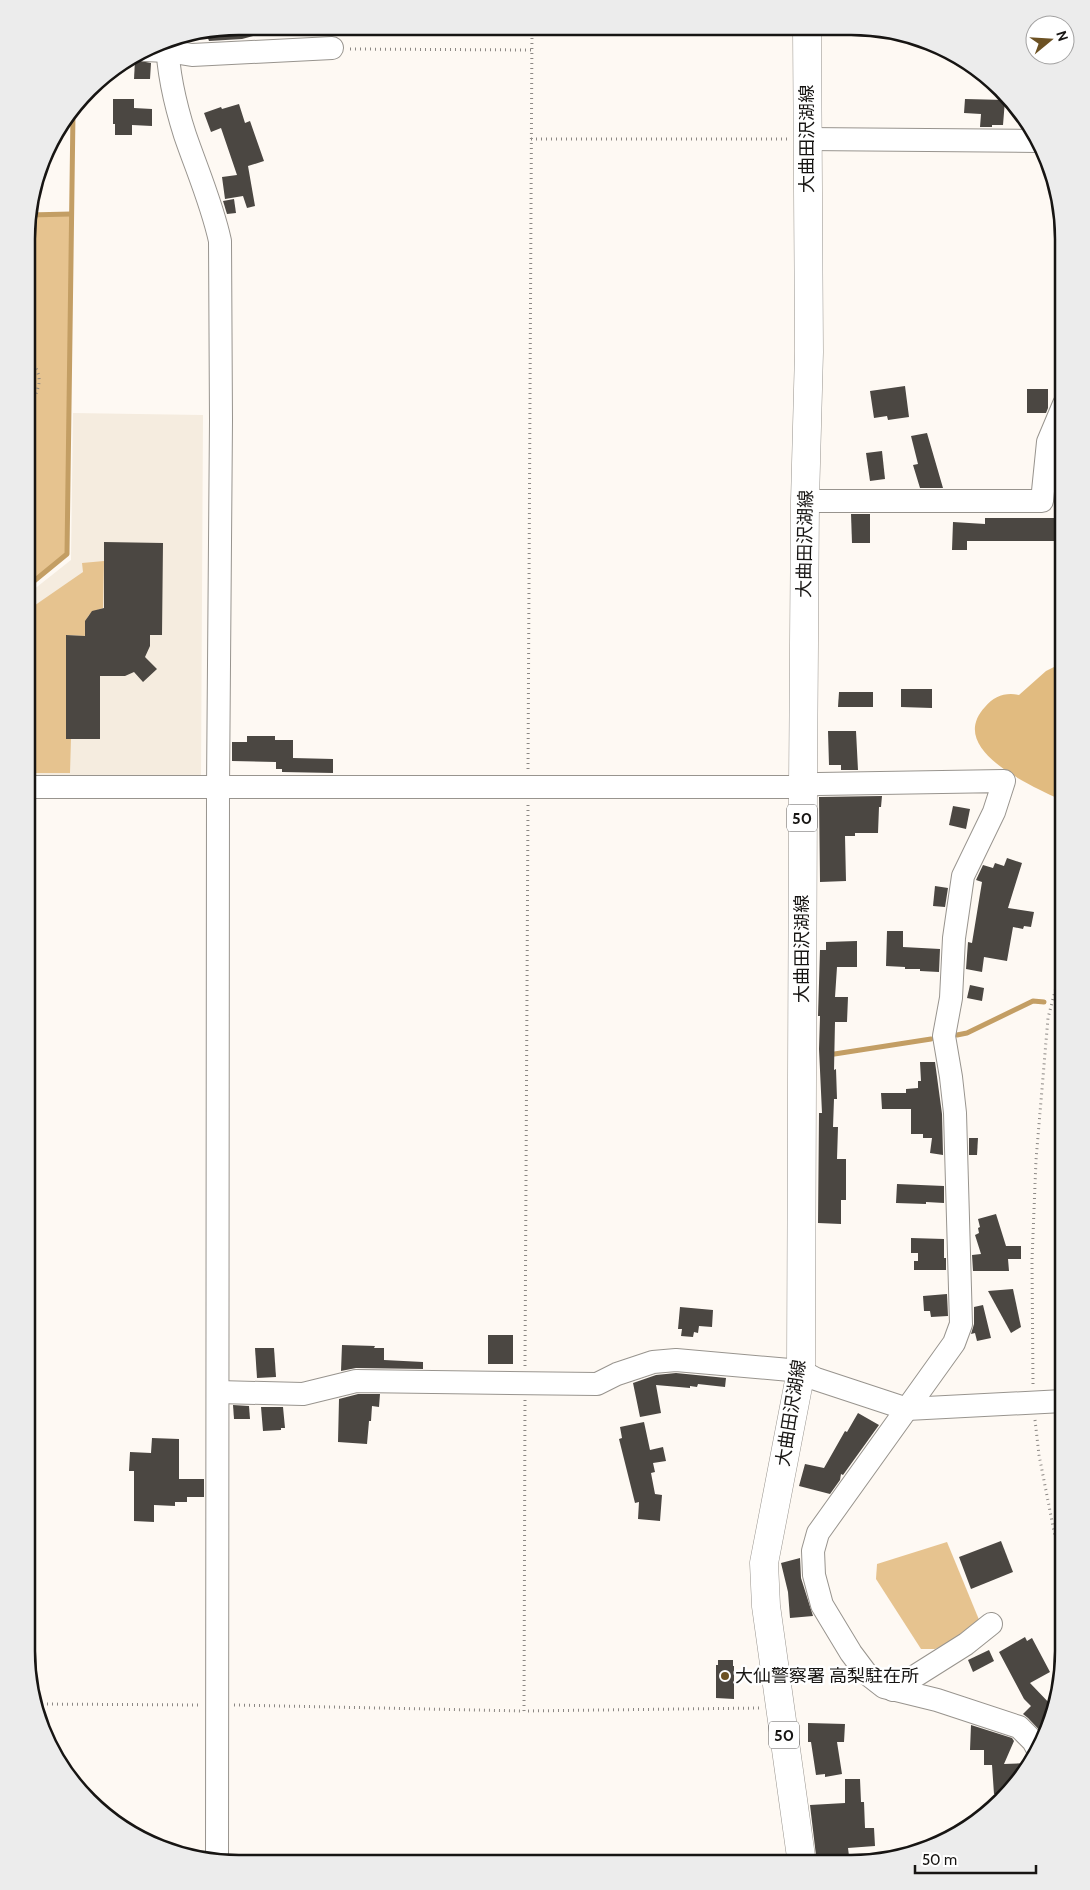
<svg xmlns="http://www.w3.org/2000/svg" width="1090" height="1890" viewBox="0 0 1090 1890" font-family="Cabin,'Noto Sans JP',sans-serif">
	<rect width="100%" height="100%" fill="#fef9f3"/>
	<path fill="#f5ecdf" d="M73,413L203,415L201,779L27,781L28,594L71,560Z"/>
	<g fill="#e6c38f">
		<path d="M71,214L67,554L28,586V215Z"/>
		<path d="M104,561L103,608C86,613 85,618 85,636L67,635L66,739H71L70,773H27L28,610L83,572L82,563Z"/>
		<path d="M947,1542L982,1627L935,1649H921L876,1579L877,1564Z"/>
	</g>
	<path fill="#e1bb80" d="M1054,667L1062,670C1064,680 1060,692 1064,702V800L1059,799C1030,785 946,749 985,707C994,696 1006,692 1019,695L1046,671Z"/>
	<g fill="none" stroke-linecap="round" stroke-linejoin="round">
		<g stroke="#c39e64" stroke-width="5">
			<path d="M28,215L71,214"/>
			<path d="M28,586L67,554L73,113"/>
			<path d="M1061,1004H1063"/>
			<path d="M957,1035L967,1033L1033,1001L1044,1002"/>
			<path d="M828,1055L931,1039"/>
		</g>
	</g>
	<g fill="#4b4742">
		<path d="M239,26H274L275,30L242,39L209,41L206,33Z"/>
		<path d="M135,60L151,63L150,79H134Z"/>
		<path d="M113,99H134V108L152,109V126L132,125V135H115V124H113Z"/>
		<path d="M965,99L1005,100L1003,125H992V127H980L981,114L964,113Z"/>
		<path d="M239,104L245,123L250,121L264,161L248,166L255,206L247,208L243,196L225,199L222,177L237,175L221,128L211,132L204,113L221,107L222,109Z"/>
		<path d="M234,199L236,213L227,214L223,201Z"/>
		<path d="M905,386L909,417L888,420L887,416L874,418L870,391Z"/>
		<path d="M1027,389H1048V408L1046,413H1027Z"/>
		<path d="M927,433L943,488H920L913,465L918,464L911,436Z"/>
		<path d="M882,451L885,479L870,481L866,453Z"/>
		<path d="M851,514H870V543H852Z"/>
		<path d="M985,518H1062L1061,541H967V550H952L953,522L985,524Z"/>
		<path d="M104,542L163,543L162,635H150V646L145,657L157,669L143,682L134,672L125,676H100V739H66V635L85,636V621L92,611L104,608Z"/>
		<path d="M901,689H932V708L901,707Z"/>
		<path d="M839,692H873V707H838Z"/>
		<path d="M828,731H856L858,770H841V765H829Z"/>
		<path d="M247,736H275V740H293V758L333,759V773L282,772V769H276V762L232,761V742H247Z"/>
		<path d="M882,796L881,807H879L878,833H855V836H845L846,881L820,882L819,797Z"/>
		<path d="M953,806L970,809L966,829L949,825Z"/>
		<path d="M1007,858L1022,863L1008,908L1034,912L1031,927L1024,926L1023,929L1013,927L1007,961L984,957L982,972L966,969L968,942L972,943L982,882L976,880L983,865L993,868L995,863L1004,866Z"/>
		<path d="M935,886L948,888L945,907L933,906Z"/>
		<path d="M887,931H903V947L940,949L939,972L920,971V969H905V967L886,966Z"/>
		<path d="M857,941V967H837L835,997H848L847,1022H835L834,1070L836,1069L837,1099H834L833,1127H838L837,1159H846V1200H841V1224L818,1223L819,1113H822L819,1049L820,1016H818L820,950H826V942Z"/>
		<path d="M970,985L984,988L982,1001L967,998Z"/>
		<path d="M920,1062H935L942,1114L943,1155L930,1153L932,1138H923V1134H911V1109H882L881,1093H906V1089L918,1088V1081H921Z"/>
		<path d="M969,1138H978L977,1155H969Z"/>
		<path d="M897,1184L944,1186V1203L926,1202V1204L896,1203Z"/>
		<path d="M996,1214L1006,1246H1021V1259H1008L1009,1271H973L972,1255L981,1254L975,1235L979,1233L978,1228L980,1227L978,1219Z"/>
		<path d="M911,1238L944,1239V1258H946V1270H914V1261H918V1253H911Z"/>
		<path d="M1013,1289L1021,1327L1011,1333L988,1291Z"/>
		<path d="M947,1294L948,1316L931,1317L930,1311H924L923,1296Z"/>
		<path d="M983,1305L991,1338L977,1341L975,1333L971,1334L974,1324V1307Z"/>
		<path d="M680,1307L713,1310L712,1327L699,1326L698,1333L694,1332L693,1337L681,1336L682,1329H678Z"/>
		<rect x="488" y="1335" width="25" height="29"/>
		<path d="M342,1345L375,1346L374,1348H384V1360L423,1362V1369L356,1368L341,1371Z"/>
		<path d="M255,1348H274L276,1377L257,1378Z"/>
		<path d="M676,1373L726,1378L725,1387L698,1384L697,1387L690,1386V1388L656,1385L661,1413L640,1417L633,1383L656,1375Z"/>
		<path d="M358,1394H380L379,1407L372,1406L371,1421H369L367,1444L338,1442L339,1399Z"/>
		<path d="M233,1405L249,1406L250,1419H234Z"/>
		<path d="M261,1407H283L285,1428H281V1430L263,1431Z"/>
		<path d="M858,1413L879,1425L843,1475L841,1474L840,1480L830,1494L799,1486L805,1464L824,1468L845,1431L847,1432Z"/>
		<path d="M644,1422L650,1450L663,1447L666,1461L653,1463L655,1472L651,1473L655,1494L662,1495L660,1521L638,1519L639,1502L635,1503L619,1439L622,1438L620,1427Z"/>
		<path d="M152,1438L179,1439V1479H204V1497H187V1502H175V1506L154,1505V1522L134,1521V1471H129L130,1452L151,1453Z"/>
		<path d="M1001,1541L1013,1572L971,1589L959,1557Z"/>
		<path d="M800,1558L801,1578L813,1616L790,1618L788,1592L781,1563Z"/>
		<path d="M1025,1637L1027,1641L1032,1638L1050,1672L1030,1683L1053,1707L1045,1736L1028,1718L1023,1714L1031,1706L1024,1699L999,1652Z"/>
		<path d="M989,1650L994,1661L973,1672L968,1660Z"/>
		<path d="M718,1660H733V1666H734V1699L716,1698V1665H718Z"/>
		<path d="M808,1723L845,1724L844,1742H837L842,1774L825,1777V1774L816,1775L811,1742H808Z"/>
		<path d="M971,1725L1012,1738L1014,1741L1004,1764L1030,1763L1020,1780L1007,1793L994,1794L992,1765H984V1750H970Z"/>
		<path d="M845,1779H860L861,1802H864L865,1828H874L875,1846L848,1848L850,1864H817L810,1805L845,1803Z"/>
	</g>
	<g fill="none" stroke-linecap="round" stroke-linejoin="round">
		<defs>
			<g id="minor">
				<path d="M167,41C168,73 175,104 185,135C197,170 212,204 220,241L221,420L218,787L217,1862"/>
				<path d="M145,50L167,51L192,55L332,48"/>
				<path d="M806,139L1038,141"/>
				<path d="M805,501H1042L1048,442L1064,404"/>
				<path d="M27,787H803L818,784L1004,781L994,812L963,876L954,938L951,998L944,1036L951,1077L955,1113L961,1324L954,1343L818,1533L813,1551L814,1575L822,1605L851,1653L866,1673L884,1687L937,1700L1019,1727L1033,1741L1038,1750"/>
				<path d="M218,1392L303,1394L356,1381L597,1384L617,1374L653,1362L676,1360L801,1371L816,1379L907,1409L1063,1401"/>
				<path d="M893,1690L966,1644L991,1624"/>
			</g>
			<path id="major" d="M802,1864L766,1606L764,1563L801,1371L803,787L805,501L809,352L807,28"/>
		</defs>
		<use href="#minor" stroke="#98948e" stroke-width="24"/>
		<use href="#major" stroke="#98948e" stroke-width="29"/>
		<g stroke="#8c8884" stroke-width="3" stroke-dasharray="1 4" stroke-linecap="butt">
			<path d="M350,49L532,50"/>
			<path d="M531,139H788"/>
			<path d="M28,412C38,388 47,379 28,357"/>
			<path d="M28,486C35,467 37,447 30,428L28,429"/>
			<path d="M528,769L532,27"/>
			<path d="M525,1366L528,805"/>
			<path d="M1033,1384L1032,1260L1036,1160L1048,1018L1064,957"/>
			<path d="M525,1400L524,1711L759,1708"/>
			<path d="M1035,1420L1039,1455L1063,1577"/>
			<path d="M37,1704L201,1705"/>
			<path d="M234,1705L524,1711"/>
		</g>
		<use href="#minor" stroke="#fff" stroke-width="22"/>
		<use href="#major" stroke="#fff" stroke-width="28"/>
	</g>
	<circle fill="#6c5123" stroke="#fff" stroke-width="2" cx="725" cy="1676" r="5"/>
	<g text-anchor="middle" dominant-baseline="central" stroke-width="5" stroke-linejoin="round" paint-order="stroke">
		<g fill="#fff" stroke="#5d5b5a" stroke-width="1">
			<rect x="787" y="804.5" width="30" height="27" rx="4"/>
			<rect x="769" y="1721.5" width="30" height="27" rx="4"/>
		</g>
		<g font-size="16" font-weight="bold" fill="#171513">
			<text x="802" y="818">50</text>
			<text x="784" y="1735">50</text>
		</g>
		<g font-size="18" fill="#171513" stroke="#fff">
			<text transform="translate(807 139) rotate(-90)">大曲田沢湖線</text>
			<text transform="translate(805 544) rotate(-89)">大曲田沢湖線</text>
			<text transform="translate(802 949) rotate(-90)">大曲田沢湖線</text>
			<text transform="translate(791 1413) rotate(-81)">大曲田沢湖線</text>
		</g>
		<g font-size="18" fill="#171513" stroke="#fff" text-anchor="start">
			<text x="735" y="1676">大仙警察署 高梨駐在所</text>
		</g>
	</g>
	<path d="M0 0H1090V1890H0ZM239 35H851A204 204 0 0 1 1055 239V1651A204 204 0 0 1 851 1855H239A204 204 0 0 1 35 1651V239A204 204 0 0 1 239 35Z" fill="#ececec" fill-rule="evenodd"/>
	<path fill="none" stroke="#171513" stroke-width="2.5" d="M239 35H851A204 204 0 0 1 1055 239V1651A204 204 0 0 1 851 1855H239A204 204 0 0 1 35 1651V239A204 204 0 0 1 239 35Z"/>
	<g transform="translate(1050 40) rotate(72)"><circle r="24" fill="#ffffff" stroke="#a2a1a1"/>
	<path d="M0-4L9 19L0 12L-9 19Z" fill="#6c5123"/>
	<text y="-8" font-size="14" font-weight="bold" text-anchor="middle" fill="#171513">N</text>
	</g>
	<path d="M915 1865v8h121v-8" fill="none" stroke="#171513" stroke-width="2.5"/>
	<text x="922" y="1865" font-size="15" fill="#171513" stroke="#ffffff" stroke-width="4" paint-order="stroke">50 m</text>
</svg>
